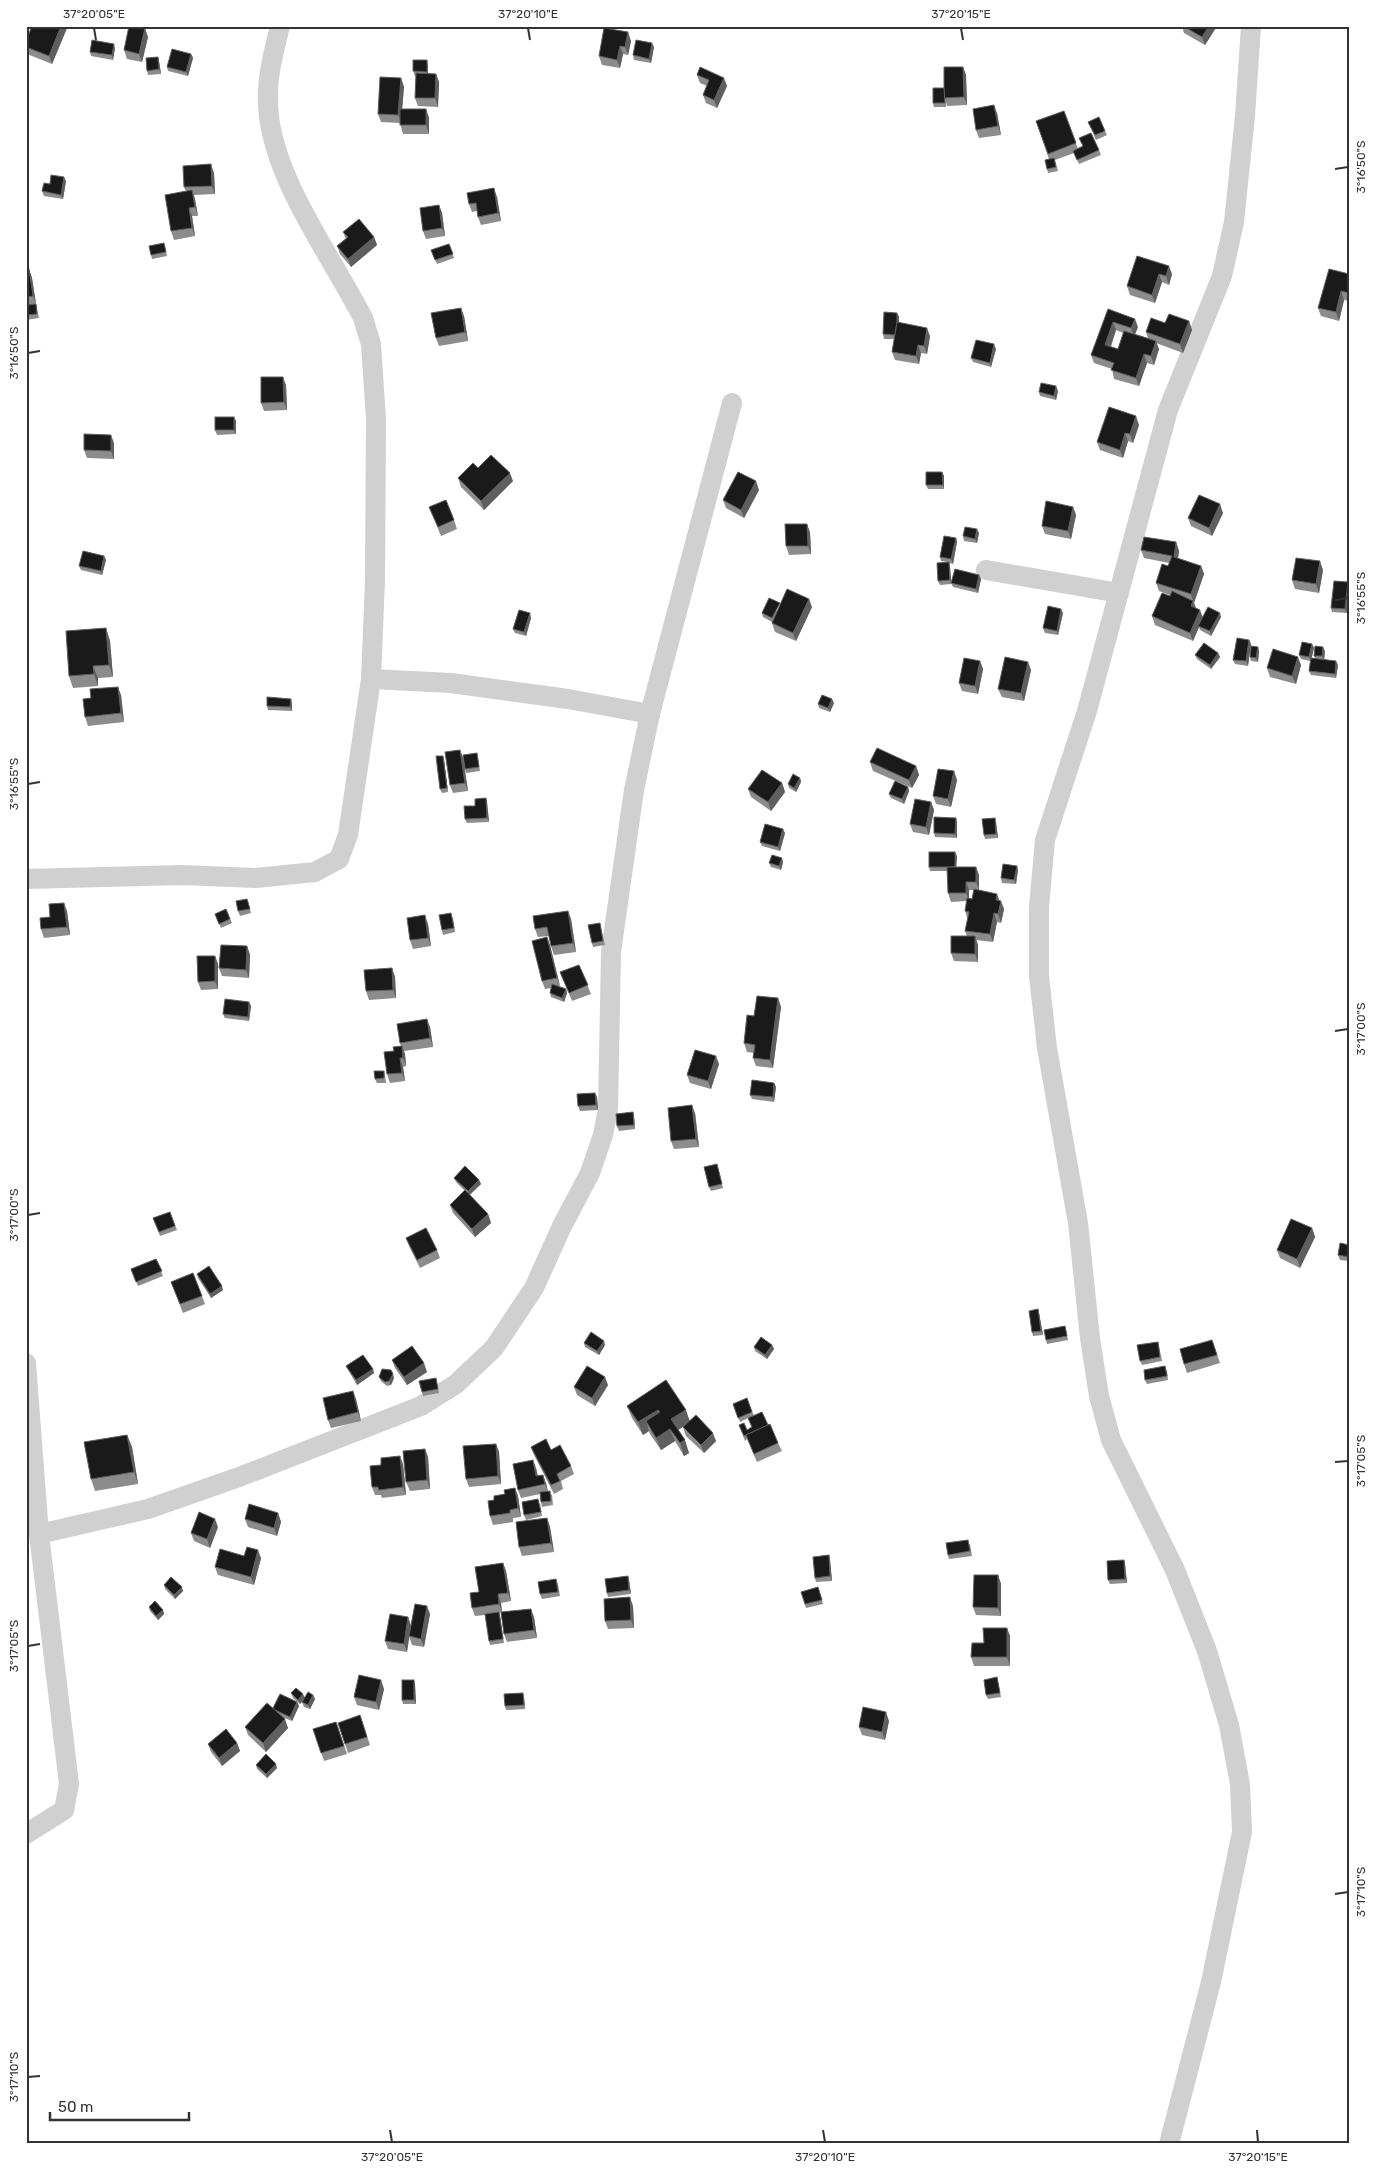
<svg xmlns="http://www.w3.org/2000/svg" width="1375" height="2170" viewBox="0 0 1375 2170" font-family="Rubik,sans-serif">
	<rect width="100%" height="100%" fill="#fff"/>
	<g fill="none" stroke-linecap="round" stroke-linejoin="round">
		<g stroke="#d0d0d0" stroke-width="20">
			<path d="M986,570L1119,593"/>
			<path d="M371,679L451,683L568,699L650,714"/>
			<path d="M26,879L182,875L256,878L315,872L339,859L348,835L371,679L375,580L376,419L371,344L363,318C331,255 268,172 268,101C267,76 274,51 280,26"/>
			<path d="M26,1363L39,1534L69,1784L64,1810L26,1834"/>
			<path d="M39,1534L148,1509L239,1477L421,1406L456,1384L494,1348L534,1288L562,1226L590,1173L603,1135L608,1109L611,952L634,790L650,714L732,403"/>
			<path d="M1169,2144L1211,1982L1242,1832L1240,1784L1229,1725L1207,1651L1175,1570L1111,1440L1099,1396L1090,1338L1078,1223L1047,1048L1039,976V907L1045,840L1087,711L1168,410L1222,276L1234,222L1245,116L1251,26"/>
		</g>
	</g>
	<g fill="#8c8c8c" fill-rule="evenodd">
		<path d="M1182,26H1217L1205,45L1184,33Z"/>
		<path d="M67,28L52,64L27,54L26,51V41Z"/>
		<path d="M148,37L142,62L127,59L124,50Z"/>
		<path d="M631,41L628,55L623,54L620,68L602,65L599,56Z"/>
		<path d="M654,47L651,63L634,60L633,55Z"/>
		<path d="M115,48L113,60L91,56L90,52Z"/>
		<path d="M191,54L193,58L188,76L168,71L167,67Z"/>
		<path d="M158,57L159,61L161,74L148,75L147,71Z"/>
		<path d="M428,65V74H436L439,82L438,107L418,106L415,98L416,76H415L413,71Z"/>
		<path d="M963,67L966,75L967,105L947,106L946,102V107H934L933,103Z"/>
		<path d="M697,75L727,86L717,108L706,103L703,95L707,86L700,83Z"/>
		<path d="M401,78L404,87L402,109H426L429,118V134H403L400,123L381,122L378,114Z"/>
		<path d="M1064,111L1078,149L1083,147L1099,150L1101,155L1079,164L1074,153L1055,160L1058,171L1048,173L1047,169L1049,159L1036,121Z"/>
		<path d="M997,113L1001,135L979,138L976,130Z"/>
		<path d="M1088,122L1105,131L1107,135L1096,140Z"/>
		<path d="M214,173L215,194L194,195L198,216H192L195,236L174,240L171,231L186,191L184,187Z"/>
		<path d="M66,181L63,199L44,196L42,191L50,184Z"/>
		<path d="M497,197L501,221L481,225L478,217L477,211L472,212L469,204Z"/>
		<path d="M439,205L442,213L445,236L426,239L423,231Z"/>
		<path d="M343,232L374,237L377,245L351,267L340,254L337,246L346,239Z"/>
		<path d="M164,243L167,256L152,259L151,255Z"/>
		<path d="M449,244L454,258L437,264L431,250Z"/>
		<path d="M1137,256L1172,274L1169,285L1162,282L1155,303L1130,295L1127,286Z"/>
		<path d="M29,269L32,278L36,304L39,318L26,320V270Z"/>
		<path d="M1349,274V301L1344,300L1339,321L1321,316L1318,308Z"/>
		<path d="M1108,309L1138,327L1135,334L1148,338L1146,332L1165,323L1189,321L1192,330L1183,353L1156,343L1159,349L1154,365L1147,363L1139,386L1114,379L1112,369L1094,363L1091,355ZM1116,330L1123,333L1118,349L1111,347Z"/>
		<path d="M897,313L899,317V322L930,336L927,354L921,353L919,364L895,360L892,352L894,339H884L883,334Z"/>
		<path d="M464,316L468,341L439,346L436,338Z"/>
		<path d="M996,349L991,367L973,362L971,358Z"/>
		<path d="M286,385L287,410L264,411L261,403Z"/>
		<path d="M1058,391L1056,400L1040,396L1039,392Z"/>
		<path d="M234,417L236,421V434L217,435L215,430Z"/>
		<path d="M1139,425L1133,443L1128,441L1123,458L1100,450L1097,442Z"/>
		<path d="M114,443V459L87,458L84,450Z"/>
		<path d="M478,468L513,481L484,510L461,487L458,478Z"/>
		<path d="M942,472L944,476V489H928L926,485Z"/>
		<path d="M759,490L744,518L726,508L723,500Z"/>
		<path d="M429,507L454,520L457,529L441,536Z"/>
		<path d="M1073,507L1076,515L1071,539L1045,534L1042,526Z"/>
		<path d="M1223,513L1212,536L1191,526L1188,518Z"/>
		<path d="M810,532L811,554L789,555L786,546Z"/>
		<path d="M979,533L977,543L964,541L963,536Z"/>
		<path d="M956,538L957,542L953,564L949,563L950,566L951,583L979,575L981,579L978,593L953,587L951,583V584L940,585L938,581L947,562L941,561L940,557Z"/>
		<path d="M1176,542L1179,551L1178,558L1201,566L1204,574L1194,602L1196,608L1203,617H1221L1211,636L1200,630L1199,627L1193,641L1155,625L1152,616L1170,595L1159,591L1156,583L1168,566L1169,563L1144,558L1141,550Z"/>
		<path d="M104,556L106,560L102,575L81,570L79,566Z"/>
		<path d="M1323,570L1319,593L1295,589L1292,580Z"/>
		<path d="M1348,582L1347,613L1332,612L1331,608Z"/>
		<path d="M812,607L796,641L775,632L772,623V622L763,617L762,613Z"/>
		<path d="M1063,613L1058,635L1045,633L1043,628Z"/>
		<path d="M531,618L526,636L515,633L513,629Z"/>
		<path d="M106,628L110,641L113,677L98,678V686L73,688L69,676Z"/>
		<path d="M1249,640L1251,644L1248,666L1235,664L1233,660Z"/>
		<path d="M1312,644L1314,648L1311,658H1315L1314,656L1325,651L1324,659L1338,665L1336,678L1311,675L1309,671L1310,661L1301,659L1299,655Z"/>
		<path d="M1258,647L1259,651L1258,662L1251,661L1250,657Z"/>
		<path d="M1218,653L1220,657L1211,669L1197,659L1195,655Z"/>
		<path d="M980,661L983,669L978,694L962,691L959,683Z"/>
		<path d="M1301,665L1296,684L1270,677L1267,668Z"/>
		<path d="M1031,670L1024,701L1002,697L998,689Z"/>
		<path d="M121,695L124,722L88,726L85,717Z"/>
		<path d="M292,703V711L268,710L267,706Z"/>
		<path d="M834,703L830,712L819,708L818,704Z"/>
		<path d="M460,750L463,758L468,791L453,793L450,785Z"/>
		<path d="M477,753L480,771L466,773L465,769Z"/>
		<path d="M444,760L448,792L442,793L440,789Z"/>
		<path d="M870,762L916,766L919,775L912,788L873,771Z"/>
		<path d="M954,771L957,780L951,807L936,804L933,796Z"/>
		<path d="M800,778L801,782L796,792L789,788L788,784Z"/>
		<path d="M782,783L785,792L771,811L751,797L748,789Z"/>
		<path d="M908,787L909,791L904,804L891,798L889,794Z"/>
		<path d="M486,798L487,802L489,822L467,823L465,819L475,806Z"/>
		<path d="M931,802L934,810L929,835L913,832L910,824Z"/>
		<path d="M995,818L996,822L998,838L985,839L984,835Z"/>
		<path d="M957,822V838L935,837L934,833Z"/>
		<path d="M785,833L780,851L762,846L760,842Z"/>
		<path d="M957,856L956,867H976L979,875V890L1000,901L1004,909L1001,923L997,922L993,942L976,940L978,945V962L954,961L951,953L967,936L965,931L968,920L965,911L967,901L951,902L948,893V871H930L929,867ZM969,890H974L972,899L969,898Z"/>
		<path d="M783,862L781,870L771,867L769,863Z"/>
		<path d="M1017,866L1018,870L1016,884L1002,883L1001,878Z"/>
		<path d="M247,899L251,913L240,916L238,911Z"/>
		<path d="M226,909L232,923L221,928L215,914Z"/>
		<path d="M67,911L70,935L44,938L41,929L50,917Z"/>
		<path d="M568,911L571,919L576,952L554,955L551,946L549,936L538,937L535,929Z"/>
		<path d="M453,917L455,932L443,935L442,930Z"/>
		<path d="M600,923L605,945L593,947L592,943Z"/>
		<path d="M428,924L431,946L413,949L410,940Z"/>
		<path d="M550,945L560,986H558L566,989L567,993L564,1002L551,997L550,993L551,988L545,989L542,981Z"/>
		<path d="M247,946L250,955L249,978L222,976L219,968Z"/>
		<path d="M215,956L218,964V989L201,990L198,982Z"/>
		<path d="M579,965L591,994L572,1001L560,972Z"/>
		<path d="M392,968L395,977L396,998L369,1000L366,991Z"/>
		<path d="M778,998L781,1007L773,1068L756,1066L753,1058L754,1053L747,1052L744,1043L754,1016Z"/>
		<path d="M249,1002L251,1006L249,1021L225,1018L223,1014Z"/>
		<path d="M430,1027L433,1047L404,1051L405,1054L406,1066L403,1067L405,1081L390,1083L387,1074L394,1051L401,1046L400,1043Z"/>
		<path d="M719,1064L711,1089L690,1083L687,1075Z"/>
		<path d="M384,1071L385,1075L386,1083H377L375,1079Z"/>
		<path d="M774,1083L776,1087L774,1102L752,1099L750,1095Z"/>
		<path d="M595,1093L597,1097L598,1110L580,1111L578,1106Z"/>
		<path d="M633,1112L634,1116L635,1129L619,1131L617,1126Z"/>
		<path d="M695,1113L699,1147L674,1149L671,1141Z"/>
		<path d="M717,1164L723,1188L711,1191L709,1187Z"/>
		<path d="M454,1178L479,1180L481,1184L470,1195L488,1214L491,1223L475,1237L453,1213L450,1205L465,1191L456,1182Z"/>
		<path d="M170,1212L177,1230L160,1236L153,1218Z"/>
		<path d="M1312,1228L1315,1237L1300,1268L1280,1258L1277,1250Z"/>
		<path d="M406,1238L437,1250L440,1258L420,1268L409,1246Z"/>
		<path d="M1349,1245V1261L1340,1260L1338,1255Z"/>
		<path d="M156,1259L163,1276L138,1286L131,1269Z"/>
		<path d="M193,1273L205,1304L183,1313L171,1282Z"/>
		<path d="M197,1274L223,1290L211,1298L198,1278Z"/>
		<path d="M1038,1309L1039,1313L1043,1335L1033,1336L1032,1332Z"/>
		<path d="M1066,1330L1068,1340L1047,1344L1046,1340Z"/>
		<path d="M1212,1340L1220,1363L1187,1373L1184,1364Z"/>
		<path d="M584,1343L605,1345L599,1355L585,1347Z"/>
		<path d="M772,1345L774,1349L767,1359L755,1351L754,1347Z"/>
		<path d="M1159,1346L1162,1361L1142,1365L1140,1361Z"/>
		<path d="M392,1360L427,1372L407,1385L395,1368Z"/>
		<path d="M346,1366L373,1369L374,1373L357,1385L348,1370Z"/>
		<path d="M1167,1370L1168,1380L1147,1384L1145,1380Z"/>
		<path d="M379,1377L394,1378L391,1385L387,1386L381,1381Z"/>
		<path d="M436,1378L439,1393L423,1396L422,1392Z"/>
		<path d="M666,1380L690,1421L716,1441L704,1453L686,1436L683,1427L685,1426L678,1430L689,1453L684,1456L675,1441L661,1450L650,1434L649,1431L643,1435L632,1418L627,1406Z"/>
		<path d="M608,1385L595,1406L577,1395L574,1387Z"/>
		<path d="M747,1398L754,1416L768,1425L778,1443L782,1451L757,1462L747,1439L745,1441L739,1425L747,1430L752,1428L748,1418L740,1422L733,1404Z"/>
		<path d="M356,1399L361,1421L331,1428L328,1420Z"/>
		<path d="M127,1435L132,1447L138,1484L95,1491L91,1479Z"/>
		<path d="M496,1444L499,1452L501,1484L469,1487L466,1479Z"/>
		<path d="M531,1447L571,1466L574,1474L561,1481L563,1489L554,1494L534,1455Z"/>
		<path d="M425,1449L428,1457L430,1489L410,1491L406,1482Z"/>
		<path d="M403,1464L406,1495L382,1498L381,1495H375L372,1487Z"/>
		<path d="M536,1468L538,1476L546,1483L548,1492L552,1495L553,1505L542,1507L541,1502L540,1494L521,1498L518,1490Z"/>
		<path d="M515,1488L518,1496L521,1517L513,1518V1522L493,1525L490,1516L494,1500Z"/>
		<path d="M540,1503L542,1516L526,1520L524,1515Z"/>
		<path d="M278,1513L281,1522L277,1536L248,1527L245,1519Z"/>
		<path d="M547,1518L550,1527L554,1552L522,1556L519,1547Z"/>
		<path d="M218,1527L210,1548L194,1541L191,1533Z"/>
		<path d="M970,1544L972,1556L949,1559L948,1555Z"/>
		<path d="M829,1555L830,1560L832,1581L816,1582L815,1578Z"/>
		<path d="M244,1556L261,1558L254,1585L218,1575L215,1567Z"/>
		<path d="M1124,1560L1125,1564L1127,1583L1110,1584L1108,1580Z"/>
		<path d="M503,1563L506,1571L511,1601L501,1603L502,1612L534,1617L537,1638L507,1642L504,1634L501,1612L499,1613L500,1616L504,1643L490,1645L489,1641L485,1615L475,1616L472,1608L479,1592Z"/>
		<path d="M998,1575L1001,1584V1616L976,1615L973,1607Z"/>
		<path d="M556,1579L558,1584L560,1596L542,1599L540,1594Z"/>
		<path d="M629,1580L631,1594L608,1597L607,1593Z"/>
		<path d="M164,1585L183,1591L175,1599L165,1589Z"/>
		<path d="M818,1587L823,1604L806,1608L801,1592Z"/>
		<path d="M633,1606L634,1628L608,1629L605,1621Z"/>
		<path d="M149,1607L163,1610L164,1614L158,1620L150,1611Z"/>
		<path d="M430,1614L424,1647L412,1645L409,1636L407,1652L388,1649L385,1641L408,1617L411,1626Z"/>
		<path d="M1007,1628L1010,1636V1666H974L971,1657L984,1643Z"/>
		<path d="M997,1677L1001,1697L988,1699L986,1695Z"/>
		<path d="M415,1684L416,1704H403L402,1700Z"/>
		<path d="M384,1689L379,1710L357,1705L354,1697Z"/>
		<path d="M291,1693L305,1698L313,1695L315,1699L310,1709L304,1707L302,1702L305,1698L300,1704L293,1698Z"/>
		<path d="M524,1697L525,1709L506,1710L505,1706Z"/>
		<path d="M297,1702L299,1706L292,1721L282,1717L288,1728L266,1752L248,1735L245,1727L273,1708Z"/>
		<path d="M360,1715L370,1745L348,1753L345,1744Z"/>
		<path d="M889,1721L885,1740L862,1735L859,1727Z"/>
		<path d="M336,1722L347,1754L324,1761L313,1729Z"/>
		<path d="M237,1743L240,1751L222,1766L211,1752L208,1744Z"/>
		<path d="M256,1765L277,1768L267,1778L257,1769Z"/>
	</g>
	<g fill="#5f5f5f">
		<path d="M61,26H66L67,28L52,64L49,56Z"/>
		<path d="M1209,26H1217L1205,45L1202,37Z"/>
		<path d="M145,28L148,37L142,62L139,54Z"/>
		<path d="M628,32L631,41L628,55L625,47Z"/>
		<path d="M652,43L654,47L651,63L649,59Z"/>
		<path d="M114,44L115,48L113,60L112,55Z"/>
		<path d="M620,46L623,54L620,68L617,60Z"/>
		<path d="M191,54L193,58L188,76L186,72Z"/>
		<path d="M158,57L159,61L161,74L159,69Z"/>
		<path d="M427,60L428,65V76L427,72Z"/>
		<path d="M963,67L966,75L967,105L964,97Z"/>
		<path d="M436,74L439,82L438,107L435,98Z"/>
		<path d="M401,78L404,87L401,123L398,115Z"/>
		<path d="M724,78L727,86L717,108L714,100Z"/>
		<path d="M994,105L997,113L1001,135L998,126Z"/>
		<path d="M426,109L429,118V134L426,125Z"/>
		<path d="M211,164L214,173L215,194L212,186Z"/>
		<path d="M64,177L66,181L63,199L61,195Z"/>
		<path d="M494,188L497,197L501,221L498,213Z"/>
		<path d="M192,190L195,199L198,216L195,207Z"/>
		<path d="M439,205L442,213L445,236L442,228Z"/>
		<path d="M189,208L192,216L195,236L192,228Z"/>
		<path d="M374,237L377,245L351,267L348,259Z"/>
		<path d="M1169,266L1172,274L1169,285L1166,276Z"/>
		<path d="M29,269L32,278L36,304L33,296Z"/>
		<path d="M1159,274L1162,282L1155,303L1152,295Z"/>
		<path d="M1341,291L1344,300L1339,321L1336,312Z"/>
		<path d="M461,308L464,316L468,341L465,332Z"/>
		<path d="M897,313L899,317L898,339L897,335Z"/>
		<path d="M1135,319L1138,327L1134,337L1131,328Z"/>
		<path d="M1189,321L1192,330L1183,353L1180,344Z"/>
		<path d="M1113,322L1116,330L1108,353L1105,345Z"/>
		<path d="M927,328L930,336L927,354L924,346Z"/>
		<path d="M1156,341L1159,349L1154,365L1151,356Z"/>
		<path d="M994,344L996,349L991,367L990,363Z"/>
		<path d="M918,345L921,353L919,364L916,356Z"/>
		<path d="M26,351L27,353L28,372L26,368Z"/>
		<path d="M1144,354L1147,363L1139,386L1136,378Z"/>
		<path d="M283,377L286,385L287,410L284,402Z"/>
		<path d="M1056,386L1058,391L1056,400L1054,396Z"/>
		<path d="M1136,416L1139,425L1133,443L1130,434Z"/>
		<path d="M234,417L236,421V434L234,430Z"/>
		<path d="M1125,433L1128,441L1123,458L1120,450Z"/>
		<path d="M111,435L114,443V459L111,451Z"/>
		<path d="M942,472L944,476V489L943,485Z"/>
		<path d="M510,473L513,481L484,510L481,501Z"/>
		<path d="M756,481L759,490L744,518L741,510Z"/>
		<path d="M1220,504L1223,513L1212,536L1209,528Z"/>
		<path d="M1073,507L1076,515L1071,539L1068,531Z"/>
		<path d="M807,524L810,532L811,554L808,546Z"/>
		<path d="M977,529L979,533L977,543L975,539Z"/>
		<path d="M956,538L957,542L953,564L951,559Z"/>
		<path d="M1176,542L1179,551L1177,565L1174,557Z"/>
		<path d="M104,556L106,560L102,575L101,571Z"/>
		<path d="M1320,561L1323,570L1319,593L1316,584Z"/>
		<path d="M949,562L950,566L951,584L950,580Z"/>
		<path d="M1201,566L1204,574L1194,603L1191,594Z"/>
		<path d="M979,575L981,579L978,593L976,589Z"/>
		<path d="M1348,582L1349,585V591L1347,613L1345,609Z"/>
		<path d="M809,599L812,607L796,641L793,633Z"/>
		<path d="M1193,601L1196,609L1191,606Z"/>
		<path d="M1061,609L1063,613L1058,635L1057,631Z"/>
		<path d="M1200,610L1203,618L1198,626L1199,627L1193,641L1190,633Z"/>
		<path d="M530,613L531,618L526,636L524,632Z"/>
		<path d="M1220,613L1221,617L1211,636L1210,631Z"/>
		<path d="M106,628L110,641L113,677L109,665Z"/>
		<path d="M1249,640L1251,644L1248,666L1246,661Z"/>
		<path d="M1312,644L1314,648L1311,661L1309,657Z"/>
		<path d="M1258,647L1259,651L1258,662L1256,658Z"/>
		<path d="M1323,647L1325,651L1324,661L1322,656Z"/>
		<path d="M1218,653L1220,657L1211,669L1210,665Z"/>
		<path d="M1298,657L1301,665L1296,684L1292,676Z"/>
		<path d="M980,661L983,669L978,694L975,686Z"/>
		<path d="M1336,661L1338,665L1336,678L1335,674Z"/>
		<path d="M1028,662L1031,670L1024,701L1021,693Z"/>
		<path d="M93,666L98,678V686L94,674Z"/>
		<path d="M118,687L121,695L124,722L121,713Z"/>
		<path d="M291,699L292,703V711L290,707Z"/>
		<path d="M832,699L834,703L830,712L828,708Z"/>
		<path d="M460,750L463,758L468,791L465,783Z"/>
		<path d="M443,756L444,760L448,792L447,788Z"/>
		<path d="M916,766L919,775L912,788L909,780Z"/>
		<path d="M954,771L957,780L951,807L948,799Z"/>
		<path d="M800,778L801,782L796,792L794,788Z"/>
		<path d="M782,783L785,792L771,811L768,802Z"/>
		<path d="M908,787L909,791L904,804L902,799Z"/>
		<path d="M486,798L487,802L489,822L487,818Z"/>
		<path d="M931,802L934,810L929,835L926,827Z"/>
		<path d="M956,818L957,822V838L955,834Z"/>
		<path d="M995,818L996,822L998,838L996,834Z"/>
		<path d="M783,829L785,833L780,851L778,847Z"/>
		<path d="M955,852L957,856L956,871L955,867Z"/>
		<path d="M782,858L783,862L781,870L779,866Z"/>
		<path d="M1017,866L1018,870L1016,884L1014,880Z"/>
		<path d="M976,867L979,875V890L976,882Z"/>
		<path d="M966,882L969,890V901L966,893Z"/>
		<path d="M997,894L1000,902L996,900Z"/>
		<path d="M1001,901L1004,909L1001,923L998,914Z"/>
		<path d="M64,903L67,911L70,935L67,927Z"/>
		<path d="M568,911L571,919L576,952L573,943Z"/>
		<path d="M994,913L997,922L993,942L990,934Z"/>
		<path d="M425,915L428,924L431,946L428,938Z"/>
		<path d="M975,936L978,945V962L975,954Z"/>
		<path d="M547,937L550,945L560,986L557,978Z"/>
		<path d="M247,946L250,955L249,978L246,970Z"/>
		<path d="M215,956L218,964V989L215,981Z"/>
		<path d="M392,968L395,977L396,998L393,990Z"/>
		<path d="M566,989L567,993L564,1002L562,998Z"/>
		<path d="M778,998L781,1007L773,1068L770,1060Z"/>
		<path d="M249,1002L251,1006L249,1021L248,1017Z"/>
		<path d="M427,1019L430,1027L433,1047L430,1038Z"/>
		<path d="M402,1046L405,1054L406,1066L403,1058Z"/>
		<path d="M716,1056L719,1064L711,1089L708,1081Z"/>
		<path d="M400,1058L403,1067L405,1081L402,1073Z"/>
		<path d="M774,1083L776,1087L774,1102L773,1097Z"/>
		<path d="M595,1093L597,1097L598,1110L596,1105Z"/>
		<path d="M692,1105L695,1113L699,1147L696,1139Z"/>
		<path d="M633,1112L634,1116L635,1129L634,1125Z"/>
		<path d="M479,1180L481,1184L469,1195L468,1191Z"/>
		<path d="M488,1214L491,1223L475,1237L472,1229Z"/>
		<path d="M1312,1228L1315,1237L1300,1268L1297,1259Z"/>
		<path d="M222,1286L223,1290L211,1298L210,1294Z"/>
		<path d="M1038,1309L1039,1313L1043,1335L1041,1331Z"/>
		<path d="M604,1341L605,1345L599,1355L597,1351Z"/>
		<path d="M772,1345L774,1349L767,1359L765,1355Z"/>
		<path d="M424,1363L427,1372L407,1385L404,1377Z"/>
		<path d="M373,1369L374,1373L357,1385L356,1380Z"/>
		<path d="M393,1374L394,1378L391,1385L389,1381Z"/>
		<path d="M605,1377L608,1385L595,1406L592,1398Z"/>
		<path d="M353,1391L356,1399L361,1421L358,1412Z"/>
		<path d="M658,1410L663,1422L646,1421L649,1431L643,1435L638,1422Z"/>
		<path d="M686,1410L690,1422L675,1432L671,1419Z"/>
		<path d="M670,1429L675,1441L661,1450L656,1438Z"/>
		<path d="M713,1433L716,1441L704,1453L701,1445Z"/>
		<path d="M127,1435L132,1447L138,1484L134,1472Z"/>
		<path d="M685,1440L689,1453L684,1456L680,1443Z"/>
		<path d="M496,1444L499,1452L501,1484L498,1476Z"/>
		<path d="M425,1449L428,1457L430,1489L427,1480Z"/>
		<path d="M400,1456L403,1464L406,1495L403,1487Z"/>
		<path d="M533,1460L536,1468L539,1485L536,1476Z"/>
		<path d="M543,1475L546,1483L548,1492L545,1484Z"/>
		<path d="M515,1488L518,1496L521,1517L518,1508Z"/>
		<path d="M278,1513L281,1522L277,1536L274,1528Z"/>
		<path d="M547,1518L550,1527L554,1552L551,1543Z"/>
		<path d="M215,1519L218,1527L210,1548L207,1539Z"/>
		<path d="M258,1550L261,1558L254,1585L251,1577Z"/>
		<path d="M829,1555L830,1560L832,1581L830,1576Z"/>
		<path d="M1124,1560L1125,1564L1127,1583L1125,1579Z"/>
		<path d="M503,1563L506,1571L511,1601L508,1593Z"/>
		<path d="M998,1575L1001,1584V1616L998,1608Z"/>
		<path d="M628,1576L629,1580L631,1594L629,1590Z"/>
		<path d="M182,1587L183,1591L175,1599L174,1595Z"/>
		<path d="M498,1594L501,1603L502,1612L499,1604Z"/>
		<path d="M630,1597L633,1606L634,1628L631,1620Z"/>
		<path d="M427,1606L430,1614L424,1647L421,1639Z"/>
		<path d="M531,1609L534,1617L537,1638L534,1630Z"/>
		<path d="M163,1610L164,1614L158,1620L156,1616Z"/>
		<path d="M408,1617L411,1626L407,1652L404,1644Z"/>
		<path d="M1007,1628L1010,1636V1666L1007,1657Z"/>
		<path d="M381,1680L384,1689L379,1710L376,1702Z"/>
		<path d="M414,1680L415,1684L416,1704L414,1700Z"/>
		<path d="M523,1693L524,1697L525,1709L524,1705Z"/>
		<path d="M303,1694L305,1698L300,1704L298,1700Z"/>
		<path d="M313,1695L315,1699L310,1709L308,1705Z"/>
		<path d="M297,1702L299,1706L292,1721L290,1717Z"/>
		<path d="M886,1712L889,1721L885,1740L882,1732Z"/>
		<path d="M285,1719L288,1728L266,1752L263,1743Z"/>
		<path d="M237,1743L240,1751L222,1766L219,1758Z"/>
		<path d="M276,1764L277,1768L267,1778L266,1774Z"/>
	</g>
	<g fill="#1a1a1a" stroke="#5f5f5f">
		<path d="M32,26H61L49,56L26,47V41Z"/>
		<path d="M129,26H136L145,28L139,54L124,50Z"/>
		<path d="M1183,26H1209L1202,37Z"/>
		<path d="M604,28L628,32L625,47L620,46L617,60L599,56Z"/>
		<path d="M92,40L114,44L112,55L90,52Z"/>
		<path d="M636,40L652,43L649,59L633,55Z"/>
		<path d="M172,49L191,54L186,72L167,67Z"/>
		<path d="M158,57L159,69L147,71L146,58Z"/>
		<path d="M413,60H427V72L413,71Z"/>
		<path d="M700,67L724,78L714,100L703,95L709,80L697,75Z"/>
		<path d="M944,67H963L964,97L944,98Z"/>
		<path d="M416,73L436,74L435,98H415Z"/>
		<path d="M380,77L401,78L398,115L378,114Z"/>
		<path d="M933,88H944L945,103H933Z"/>
		<path d="M994,105L998,126L976,130L973,109Z"/>
		<rect x="400" y="109" width="26" height="16"/>
		<path d="M1064,111L1076,143L1048,154L1036,121Z"/>
		<path d="M1099,117L1105,131L1095,135L1088,122Z"/>
		<path d="M1091,133L1099,150L1077,160L1073,151L1083,146L1079,138Z"/>
		<path d="M1054,158L1056,167L1047,169L1045,160Z"/>
		<path d="M211,164L212,186L184,187L183,166Z"/>
		<path d="M51,175L64,177L61,195L42,191L44,183L50,184Z"/>
		<path d="M494,188L498,213L478,217L476,203L469,204L467,193Z"/>
		<path d="M192,190L195,207L189,208L192,228L171,231L165,195Z"/>
		<path d="M439,205L442,228L423,231L420,208Z"/>
		<path d="M359,219L374,237L348,259L337,246L348,237L343,232Z"/>
		<path d="M164,243L166,252L151,255L149,246Z"/>
		<path d="M449,244L453,254L435,260L431,250Z"/>
		<path d="M1137,256L1169,266L1166,276L1159,274L1152,295L1127,286Z"/>
		<path d="M29,269L33,296L26,297V270Z"/>
		<path d="M1329,269L1349,274V293L1341,291L1336,312L1318,308Z"/>
		<path d="M36,304L37,314L26,315V305Z"/>
		<path d="M461,308L465,332L436,338L431,313Z"/>
		<path d="M1108,309L1135,319L1131,328L1113,322L1105,345L1118,349L1124,331L1156,341L1151,356L1144,354L1136,378L1111,370L1114,363L1091,355Z"/>
		<path d="M884,312L897,313V323L895,335L883,334Z"/>
		<path d="M1169,314L1189,321L1180,344L1146,332L1151,318L1165,323Z"/>
		<path d="M897,322L927,328L924,346L918,345L916,356L892,352Z"/>
		<path d="M976,340L994,344L990,363L971,358Z"/>
		<path d="M261,377H283L284,402L261,403Z"/>
		<path d="M1041,383L1056,386L1054,396L1039,392Z"/>
		<path d="M1109,407L1136,416L1130,434L1125,433L1120,450L1097,442Z"/>
		<rect x="215" y="417" width="19" height="13"/>
		<path d="M84,434L111,435V451L84,450Z"/>
		<path d="M491,455L510,473L481,501L458,478L473,463L478,468Z"/>
		<path d="M738,472L756,481L741,510L723,500Z"/>
		<path d="M926,472H942L943,485H926Z"/>
		<path d="M1199,495L1220,504L1209,528L1188,518Z"/>
		<path d="M446,500L454,520L438,527L429,507Z"/>
		<path d="M1046,501L1073,507L1068,531L1042,526Z"/>
		<path d="M785,524H807L808,546H786Z"/>
		<path d="M965,527L977,529L975,539L963,536Z"/>
		<path d="M944,536L956,538L951,559L940,557Z"/>
		<path d="M1144,537L1176,542L1174,557L1201,566L1191,594L1156,583L1162,564L1168,566L1172,556L1141,550Z"/>
		<path d="M83,551L104,556L101,571L79,566Z"/>
		<path d="M1296,558L1320,561L1316,584L1292,580Z"/>
		<path d="M949,562L950,580L938,581L937,563Z"/>
		<path d="M955,569L979,575L976,589L951,583Z"/>
		<path d="M1334,581L1348,582L1345,609L1331,608Z"/>
		<path d="M787,589L809,599L793,633L772,623Z"/>
		<path d="M1172,591L1193,601L1191,606L1200,610L1190,633L1152,616L1162,593L1170,596Z"/>
		<path d="M769,598L780,603L772,618L762,613Z"/>
		<path d="M1048,606L1061,609L1057,631L1043,628Z"/>
		<path d="M1208,607L1220,613L1210,631L1198,626Z"/>
		<path d="M519,610L530,613L524,632L513,629Z"/>
		<path d="M106,628L109,665L93,666L94,674L69,676L66,631Z"/>
		<path d="M1237,638L1249,640L1246,661L1233,660Z"/>
		<path d="M1302,642L1312,644L1309,657L1299,655Z"/>
		<path d="M1204,643L1218,653L1210,665L1195,655Z"/>
		<path d="M1251,646L1258,647L1256,658L1250,657Z"/>
		<path d="M1315,646L1323,647L1322,656H1314Z"/>
		<path d="M1273,649L1298,657L1292,676L1267,668Z"/>
		<path d="M1005,657L1028,662L1021,693L998,689Z"/>
		<path d="M964,658L980,661L975,686L959,683Z"/>
		<path d="M1311,658L1336,661L1335,674L1309,671Z"/>
		<path d="M118,687L121,713L85,717L83,699L91,698L90,689Z"/>
		<path d="M822,695L832,699L828,708L818,704Z"/>
		<path d="M267,697L291,699L290,707L267,706Z"/>
		<path d="M877,748L916,766L909,780L870,762Z"/>
		<path d="M460,750L465,783L450,785L445,752Z"/>
		<path d="M477,753L479,767L465,769L463,755Z"/>
		<path d="M436,756H443L447,788L440,789Z"/>
		<path d="M938,769L954,771L948,799L933,796Z"/>
		<path d="M762,770L782,783L768,802L748,789Z"/>
		<path d="M793,774L800,778L794,788L788,784Z"/>
		<path d="M895,781L908,787L902,799L889,794Z"/>
		<path d="M486,798L487,818L465,819L464,806H475V799Z"/>
		<path d="M915,799L931,802L926,827L910,824Z"/>
		<path d="M934,817L956,818L955,834L934,833Z"/>
		<path d="M995,818L996,834L984,835L982,819Z"/>
		<path d="M765,824L783,829L778,847L760,842Z"/>
		<rect x="929" y="852" width="26" height="15"/>
		<path d="M772,855L782,858L779,866L769,863Z"/>
		<path d="M1003,864L1017,866L1014,880L1001,878Z"/>
		<path d="M947,867H976V882H966V893H948Z"/>
		<path d="M974,889L997,894L996,900L1001,901L998,914L994,913L990,934L965,931L969,912L965,911L967,898L972,899Z"/>
		<path d="M247,899L250,909L238,911L236,901Z"/>
		<path d="M64,903L67,927L41,929L40,918L50,917L49,904Z"/>
		<path d="M226,909L230,919L219,924L215,914Z"/>
		<path d="M568,911L573,943L551,946L547,927L535,929L533,916Z"/>
		<path d="M451,913L454,928L442,930L439,915Z"/>
		<path d="M425,915L428,938L410,940L407,918Z"/>
		<path d="M600,923L603,941L592,943L588,925Z"/>
		<path d="M951,936H975V954L951,953Z"/>
		<path d="M547,937L557,978L542,981L532,941Z"/>
		<path d="M221,945L247,946L246,970L219,968Z"/>
		<path d="M197,956H215V981L198,982Z"/>
		<path d="M579,965L588,985L569,993L560,972Z"/>
		<path d="M392,968L393,990L366,991L364,970Z"/>
		<path d="M552,984L566,989L562,998L550,993Z"/>
		<path d="M757,996L778,998L770,1060L753,1058L755,1045L744,1043L747,1015L754,1016Z"/>
		<path d="M225,999L249,1002L248,1017L223,1014Z"/>
		<path d="M427,1019L430,1038L400,1043L397,1024Z"/>
		<path d="M402,1046L403,1058H400L402,1073L387,1074L384,1052L394,1051L393,1047Z"/>
		<path d="M695,1050L716,1056L708,1081L687,1075Z"/>
		<path d="M374,1071H384V1078L375,1079Z"/>
		<path d="M752,1080L774,1083L773,1097L750,1095Z"/>
		<path d="M595,1093L596,1105L578,1106L577,1094Z"/>
		<path d="M692,1105L696,1139L671,1141L668,1108Z"/>
		<path d="M633,1112L634,1125L617,1126L616,1114Z"/>
		<path d="M717,1164L722,1184L709,1187L704,1167Z"/>
		<path d="M465,1166L479,1180L468,1191L454,1178Z"/>
		<path d="M465,1190L488,1214L472,1229L450,1205Z"/>
		<path d="M170,1212L175,1226L159,1232L153,1218Z"/>
		<path d="M1291,1219L1312,1228L1297,1259L1277,1250Z"/>
		<path d="M426,1228L437,1250L417,1260L406,1238Z"/>
		<path d="M1340,1243L1349,1245V1257L1338,1255Z"/>
		<path d="M156,1259L162,1271L136,1282L131,1269Z"/>
		<path d="M209,1266L222,1286L210,1294L197,1274Z"/>
		<path d="M193,1273L202,1296L180,1304L171,1282Z"/>
		<path d="M1038,1309L1041,1331L1032,1332L1029,1311Z"/>
		<path d="M1065,1326L1067,1336L1046,1340L1044,1330Z"/>
		<path d="M591,1332L604,1341L597,1351L584,1343Z"/>
		<path d="M761,1337L772,1345L765,1355L754,1347Z"/>
		<path d="M1212,1340L1217,1355L1184,1364L1180,1349Z"/>
		<path d="M1158,1342L1160,1357L1140,1361L1137,1345Z"/>
		<path d="M412,1346L424,1363L404,1377L392,1360Z"/>
		<path d="M363,1355L373,1369L356,1380L346,1366Z"/>
		<path d="M587,1366L605,1377L592,1398L574,1387Z"/>
		<path d="M1165,1366L1167,1376L1145,1380L1144,1370Z"/>
		<path d="M382,1369L391,1370L393,1374L389,1381L385,1382L379,1377Z"/>
		<path d="M436,1378L438,1389L422,1392L419,1381Z"/>
		<path d="M666,1380L686,1410L671,1419L685,1440L680,1443L670,1429L656,1438L646,1421L660,1412L658,1410L638,1422L627,1406Z"/>
		<path d="M353,1391L358,1412L328,1420L323,1398Z"/>
		<path d="M747,1398L752,1412L738,1418L733,1404Z"/>
		<path d="M762,1412L768,1425L744,1436L739,1425L744,1423L747,1430L752,1427L748,1418Z"/>
		<path d="M696,1415L713,1433L701,1445L683,1427Z"/>
		<path d="M770,1424L778,1443L754,1454L746,1435Z"/>
		<path d="M127,1435L134,1472L91,1479L84,1442Z"/>
		<path d="M546,1439L551,1450L560,1445L571,1466L557,1474L560,1481L551,1485L531,1447Z"/>
		<path d="M496,1444L498,1476L466,1479L463,1446Z"/>
		<path d="M425,1449L427,1480L406,1482L403,1451Z"/>
		<path d="M400,1456L403,1487L379,1490L378,1487H372L370,1466L381,1465V1458Z"/>
		<path d="M533,1460L536,1476L543,1475L545,1484L518,1490L513,1464Z"/>
		<path d="M515,1488L518,1508L510,1510V1513L490,1516L488,1501L494,1500V1496L505,1494L504,1490Z"/>
		<path d="M550,1491L551,1501L541,1502L540,1492Z"/>
		<path d="M538,1499L541,1512L524,1515L522,1502Z"/>
		<path d="M249,1504L278,1513L274,1528L245,1519Z"/>
		<path d="M199,1512L215,1519L207,1539L191,1533Z"/>
		<path d="M547,1518L551,1543L519,1547L516,1522Z"/>
		<path d="M968,1540L970,1551L948,1555L946,1543Z"/>
		<path d="M247,1547L258,1550L251,1577L215,1567L220,1549L244,1556Z"/>
		<path d="M829,1555L830,1576L815,1578L813,1557Z"/>
		<path d="M1124,1560L1125,1579L1108,1580L1107,1561Z"/>
		<path d="M503,1563L508,1593L498,1594L499,1604L472,1608L470,1593L479,1592L475,1567Z"/>
		<path d="M974,1575H998V1608L973,1607Z"/>
		<path d="M628,1576L629,1590L607,1593L605,1579Z"/>
		<path d="M171,1577L182,1587L174,1595L164,1585Z"/>
		<path d="M556,1579L558,1592L540,1594L538,1582Z"/>
		<path d="M818,1587L822,1600L805,1604L801,1592Z"/>
		<path d="M630,1597L631,1620L605,1621L604,1599Z"/>
		<path d="M155,1601L163,1610L156,1616L149,1607Z"/>
		<path d="M415,1604L427,1606L421,1639L409,1636Z"/>
		<path d="M531,1609L534,1630L504,1634L501,1612Z"/>
		<path d="M499,1612L503,1639L489,1641L485,1614Z"/>
		<path d="M390,1614L408,1617L404,1644L385,1641Z"/>
		<path d="M983,1628H1007V1657H971L972,1643H984Z"/>
		<path d="M359,1675L381,1680L376,1702L354,1697Z"/>
		<path d="M997,1677L1000,1693L986,1695L984,1680Z"/>
		<rect x="402" y="1680" width="12" height="20"/>
		<path d="M296,1688L303,1694L298,1700L291,1693Z"/>
		<path d="M308,1692L313,1695L308,1705L302,1702Z"/>
		<path d="M523,1693L524,1705L505,1706L504,1694Z"/>
		<path d="M280,1694L297,1702L290,1717L275,1710L273,1708Z"/>
		<path d="M267,1703L285,1719L263,1743L245,1727Z"/>
		<path d="M863,1707L886,1712L882,1732L859,1727Z"/>
		<path d="M360,1715L367,1737L345,1744L338,1723Z"/>
		<path d="M336,1722L344,1746L321,1753L313,1729Z"/>
		<path d="M226,1729L237,1743L219,1758L208,1744Z"/>
		<path d="M266,1754L276,1764L266,1774L256,1765Z"/>
	</g>
	<path fill="none" stroke="#333" stroke-width="2" d="M94,28L96,40M528,28L530,40M961,28L963,40M1335,169L1348,167M28,353L40,351M1335,600L1348,598M28,784L40,782M1335,1031L1348,1029M28,1215L40,1213M1335,1462L1348,1461M28,1646L40,1644M1335,1894L1348,1892M28,2077L40,2076M390,2130L392,2142M823,2130L825,2142M1257,2130L1258,2142"/>
	<rect width="1375" height="2170" fill="none" stroke="#ffffff" stroke-width="55"/>
	<path d="M50 2112v8h139v-8" fill="none" stroke="#333333" stroke-width="2.5"/>
	<text x="58" y="2112" font-size="15" fill="#333333" stroke="#ffffff" stroke-width="4" paint-order="stroke">50 m</text>
	<rect x="28" y="28" width="1320" height="2114" fill="none" stroke="#333" stroke-width="2"/>
	<g font-size="12" text-anchor="middle" fill="#333">
		<text x="94" y="18">37°20'05"E</text>
		<text x="528" y="18">37°20'10"E</text>
		<text x="961" y="18">37°20'15"E</text>
		<text transform="translate(1361 167) rotate(-90)" y="4">3°16'50"S</text>
		<text transform="translate(14 353) rotate(-90)" y="4">3°16'50"S</text>
		<text transform="translate(1361 598) rotate(-90)" y="4">3°16'55"S</text>
		<text transform="translate(14 784) rotate(-90)" y="4">3°16'55"S</text>
		<text transform="translate(1361 1029) rotate(-90)" y="4">3°17'00"S</text>
		<text transform="translate(14 1215) rotate(-90)" y="4">3°17'00"S</text>
		<text transform="translate(1361 1461) rotate(-90)" y="4">3°17'05"S</text>
		<text transform="translate(14 1646) rotate(-90)" y="4">3°17'05"S</text>
		<text transform="translate(1361 1892) rotate(-90)" y="4">3°17'10"S</text>
		<text transform="translate(14 2077) rotate(-90)" y="4">3°17'10"S</text>
		<text x="392" y="2161">37°20'05"E</text>
		<text x="825" y="2161">37°20'10"E</text>
		<text x="1258" y="2161">37°20'15"E</text>
	</g>
</svg>
